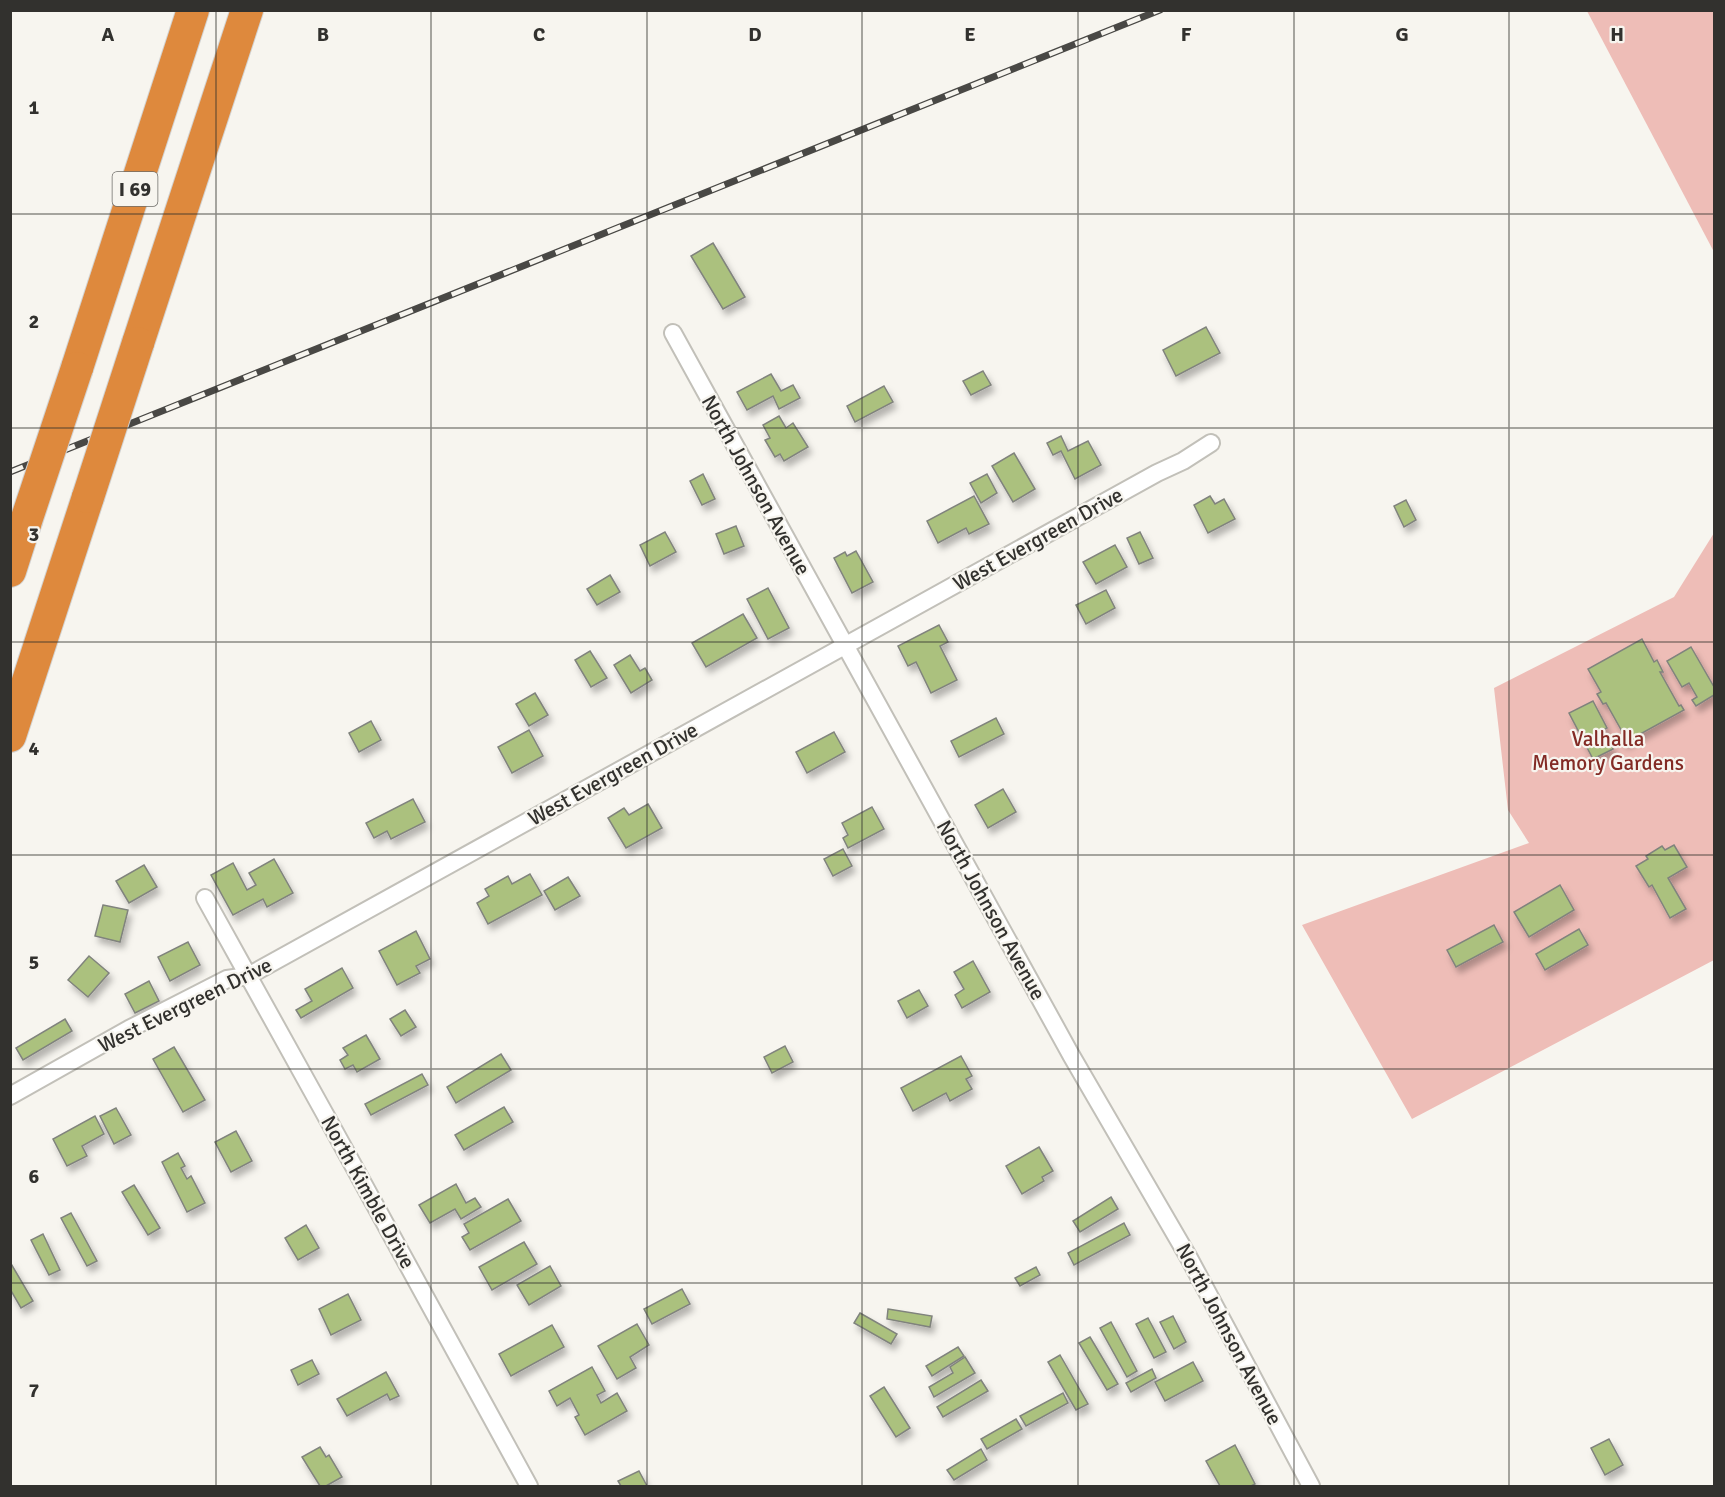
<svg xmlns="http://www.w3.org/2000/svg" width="1725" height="1497" viewBox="0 0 1725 1497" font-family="Signika,sans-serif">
	<defs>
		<filter id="shadow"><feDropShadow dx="3.5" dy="6" stdDeviation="3" flood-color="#0004"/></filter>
	</defs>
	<rect width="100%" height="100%" fill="#f7f5ef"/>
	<g fill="#eebdb7">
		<path d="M1587,11H1714V252Z"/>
		<path d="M1714,533V960L1412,1119L1302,925L1529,843L1508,810L1494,688L1674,597Z"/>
	</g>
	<g fill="#abc17e" stroke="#80837d" stroke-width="1.5" filter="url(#shadow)">
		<path d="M713,243L745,297L723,309L691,256Z"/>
		<path d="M1206,327L1220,353L1176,376L1163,350Z"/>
		<path d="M983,371L991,385L971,395L963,381Z"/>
		<path d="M771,374L781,391L793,385L800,398L779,409L773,396L747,410L737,392Z"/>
		<path d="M884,386L893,402L855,422L847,406Z"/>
		<path d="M779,416L786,428L793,423L808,447L784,461L780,454L775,457L765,440L770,438L763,425Z"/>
		<path d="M1061,436L1068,451L1088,441L1101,465L1075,479L1061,451L1053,455L1047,443Z"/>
		<path d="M1014,453L1035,489L1013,502L992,466Z"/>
		<path d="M703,474L715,499L702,505L690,481Z"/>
		<path d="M987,474L997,493L981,503L970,483Z"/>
		<path d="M974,496L989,524L969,534L966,528L938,543L927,521Z"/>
		<path d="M1210,496L1215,504L1224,499L1235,519L1208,533L1194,505Z"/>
		<path d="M1406,500L1416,520L1404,527L1394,506Z"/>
		<path d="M736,526L744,546L724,554L716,534Z"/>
		<path d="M665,532L676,552L650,566L640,545Z"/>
		<path d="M1140,532L1153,558L1139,564L1127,538Z"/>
		<path d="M1115,545L1127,567L1096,584L1083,562Z"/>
		<path d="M856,551L873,582L852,593L834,558L845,552L847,556Z"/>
		<path d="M610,575L620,592L597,605L587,589Z"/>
		<path d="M768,588L789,628L768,639L747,599Z"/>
		<path d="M1106,590L1115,608L1086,624L1076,605Z"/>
		<path d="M743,614L757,638L706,667L692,643Z"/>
		<path d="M939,625L948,642L940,646L957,680L931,693L916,662L908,666L898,646Z"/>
		<path d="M1642,639L1654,662L1657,660L1663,672H1660L1679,706L1681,705L1684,710L1624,743L1621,737L1624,735L1606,703L1603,704L1597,694L1601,692L1588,669Z"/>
		<path d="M1691,647L1714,687V695L1696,706L1692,700L1697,697L1689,683L1682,687L1667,661Z"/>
		<path d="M590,651L607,678L591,687L575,660Z"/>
		<path d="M630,655L640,671L645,668L652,680L631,693L614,665Z"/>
		<path d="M535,693L548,715L529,726L516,704Z"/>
		<path d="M1593,701L1607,728L1601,731L1607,745L1611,743L1613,749L1593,759L1569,713Z"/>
		<path d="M996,718L1004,734L959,757L951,741Z"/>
		<path d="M371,721L381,740L359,752L349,733Z"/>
		<path d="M529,730L543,756L512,773L498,747Z"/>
		<path d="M834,732L845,752L807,773L796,752Z"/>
		<path d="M1003,789L1016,812L988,828L975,805Z"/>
		<path d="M413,799L425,822L391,839L387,831L374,838L366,823Z"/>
		<path d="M648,804L662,828L626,848L608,818L624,808L629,815Z"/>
		<path d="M872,807L884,829L848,848L843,838L848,835L842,823Z"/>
		<path d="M1674,845L1687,867L1668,878L1686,909L1670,918L1652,885L1649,887L1636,866L1648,859L1646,856L1662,846L1665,850Z"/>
		<path d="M843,849L852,866L833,876L824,859Z"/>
		<path d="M274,859L293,893L267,907L263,899L233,915L211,875L233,863L247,890L256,885L249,873Z"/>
		<path d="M144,865L157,887L129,903L116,881Z"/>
		<path d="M530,874L542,895L488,924L477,903L489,896L485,889L508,876L512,884Z"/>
		<path d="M568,877L580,896L555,910L544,891Z"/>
		<path d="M1560,885L1574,910L1529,937L1514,912Z"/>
		<path d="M103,905L128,910L120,942L95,936Z"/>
		<path d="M1494,925L1503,942L1456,967L1447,950Z"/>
		<path d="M1579,929L1588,945L1545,970L1536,954Z"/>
		<path d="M416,931L430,959L416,966L420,973L397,985L379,951Z"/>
		<path d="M188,942L200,965L170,981L158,957Z"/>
		<path d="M89,956L109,973L88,997L68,980Z"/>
		<path d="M973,961L990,992L962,1008L955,995L964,989L954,972Z"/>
		<path d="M342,968L353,988L301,1018L296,1010L312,1001L305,989Z"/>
		<path d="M149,981L159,1001L135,1013L125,994Z"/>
		<path d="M919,990L928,1006L907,1018L898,1001Z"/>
		<path d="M405,1010L416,1027L401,1036L390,1019Z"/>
		<path d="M65,1019L72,1031L23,1060L16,1048Z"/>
		<path d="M366,1035L380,1059L357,1072L353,1065L345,1069L340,1060L348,1055L343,1048Z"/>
		<path d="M785,1046L793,1062L772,1073L764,1057Z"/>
		<path d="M174,1047L205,1100L183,1112L153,1059Z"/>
		<path d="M501,1054L511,1070L456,1103L447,1087Z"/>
		<path d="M961,1056L972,1076L966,1079L972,1089L950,1101L946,1093L913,1111L901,1088Z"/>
		<path d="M422,1074L428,1085L371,1115L365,1104Z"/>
		<path d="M504,1107L513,1122L464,1150L455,1135Z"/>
		<path d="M116,1108L131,1135L114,1144L100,1116Z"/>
		<path d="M95,1116L104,1134L82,1146L87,1156L67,1166L53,1139Z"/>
		<path d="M236,1131L252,1161L231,1172L215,1142Z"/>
		<path d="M1039,1147L1053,1171L1042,1177L1044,1181L1022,1194L1006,1166Z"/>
		<path d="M178,1153L185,1166L181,1168L187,1179L191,1176L205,1203L187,1212L162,1162Z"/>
		<path d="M456,1184L466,1203L475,1198L481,1207L461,1219L455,1209L430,1223L419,1205Z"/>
		<path d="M134,1185L160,1228L148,1235L122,1192Z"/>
		<path d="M1111,1197L1118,1209L1080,1232L1073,1221Z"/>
		<path d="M508,1199L521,1221L470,1250L462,1237L469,1233L464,1224Z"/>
		<path d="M71,1213L97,1261L87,1266L61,1218Z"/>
		<path d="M1124,1223L1130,1235L1074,1265L1068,1253Z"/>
		<path d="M306,1225L319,1248L298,1260L285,1238Z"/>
		<path d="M43,1234L60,1270L49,1275L31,1240Z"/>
		<path d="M524,1242L537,1264L492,1290L479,1267Z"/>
		<path d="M10,1262L33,1301L21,1308L10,1289Z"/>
		<path d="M550,1266L561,1286L529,1305L517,1285Z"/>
		<path d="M1036,1267L1040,1275L1020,1286L1015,1278Z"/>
		<path d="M682,1289L690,1304L652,1324L644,1309Z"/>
		<path d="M348,1294L361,1320L331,1335L319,1309Z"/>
		<path d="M888,1309L932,1316L930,1327L887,1319Z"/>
		<path d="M860,1313L897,1334L891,1344L854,1323Z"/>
		<path d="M1173,1316L1186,1342L1174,1349L1160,1322Z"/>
		<path d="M1148,1318L1166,1352L1154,1358L1136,1324Z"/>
		<path d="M1111,1322L1137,1371L1127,1377L1100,1328Z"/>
		<path d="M637,1324L649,1345L630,1357L636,1368L617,1379L598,1346Z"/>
		<path d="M552,1325L564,1347L511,1376L499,1354Z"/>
		<path d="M1090,1337L1118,1384L1107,1390L1079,1343Z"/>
		<path d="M958,1347L964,1356L932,1376L926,1366Z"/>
		<path d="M1060,1355L1088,1404L1076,1410L1048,1362Z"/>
		<path d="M965,1357L975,1373L934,1397L929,1387L953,1373L950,1367Z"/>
		<path d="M312,1360L319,1374L298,1385L291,1370Z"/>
		<path d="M1193,1362L1203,1381L1165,1401L1155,1382Z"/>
		<path d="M592,1367L605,1391L597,1395L601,1403L617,1393L627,1411L585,1435L575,1417L579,1415L570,1398L557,1406L549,1391Z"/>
		<path d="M1152,1369L1156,1378L1131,1392L1126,1383Z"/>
		<path d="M386,1372L399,1396L390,1400L387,1394L347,1416L337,1399Z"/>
		<path d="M981,1380L988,1391L943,1417L937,1407Z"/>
		<path d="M884,1387L910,1428L896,1437L870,1396Z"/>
		<path d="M1063,1393L1068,1403L1026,1426L1020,1416Z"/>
		<path d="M1016,1419L1022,1429L987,1449L981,1439Z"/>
		<path d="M1609,1439L1623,1465L1605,1475L1591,1448Z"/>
		<path d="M1235,1445L1255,1484L1251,1486H1220L1206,1461Z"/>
		<path d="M320,1447L326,1457L329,1455L342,1477L326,1486H320L302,1457Z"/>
		<path d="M981,1449L987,1460L954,1480L947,1470Z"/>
		<path d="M639,1471L647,1486H621L618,1481Z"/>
	</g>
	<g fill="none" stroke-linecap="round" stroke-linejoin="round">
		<defs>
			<g id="street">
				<path d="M673,333L1071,1055L1189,1258L1311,1486"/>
				<path d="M205,898L336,1134L529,1486"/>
				<path d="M10,1096L129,1029L227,979L248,976L1157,473L1183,461L1211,443"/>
			</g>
			<g id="highway">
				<path d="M138,343L247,10"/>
				<path d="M77,368L193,10"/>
				<path d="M10,571L26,521"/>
				<path d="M10,736L88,497"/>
			</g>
		</defs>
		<use href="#street" stroke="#c2c0b9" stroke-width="20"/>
		<use href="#highway" stroke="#d2d2d1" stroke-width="34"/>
		<use href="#street" stroke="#fff" stroke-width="16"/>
		<use href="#highway" stroke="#de893d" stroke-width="32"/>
		<defs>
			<path id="rail" d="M10,472L1160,10"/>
		</defs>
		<use href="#rail" stroke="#494845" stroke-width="7"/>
		<use href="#rail" stroke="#f7f5ef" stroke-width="4.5" stroke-dasharray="14" stroke-linecap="butt"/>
		<defs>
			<g id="highway-bridge">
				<path d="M88,497L138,343"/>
				<path d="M26,521L77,368"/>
			</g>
		</defs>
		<use href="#highway-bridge" stroke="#d2d2d1" stroke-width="34" stroke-linecap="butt"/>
		<use href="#highway-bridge" stroke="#de893d" stroke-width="32"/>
	</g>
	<path fill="none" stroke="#32312e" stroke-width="1.5" stroke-opacity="0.55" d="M216,10V1486M431,10V1486M647,10V1486M862,10V1486M1078,10V1486M1294,10V1486M1509,10V1486M10,214H1714M10,428H1714M10,642H1714M10,855H1714M10,1069H1714M10,1283H1714"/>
	<g text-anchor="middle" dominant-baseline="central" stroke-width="4.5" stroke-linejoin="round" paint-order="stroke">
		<rect fill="#f7f5ef" stroke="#6d6c68" stroke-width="1.5" x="112.5" y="172" width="45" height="34" rx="4.5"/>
		<g font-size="20" font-weight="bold" fill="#32312e">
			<text x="135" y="189">I 69</text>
		</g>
		<g font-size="21" fill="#32312e" stroke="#f7f5ef">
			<text transform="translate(756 485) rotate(61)">North Johnson Avenue</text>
			<text transform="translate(1038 539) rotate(-29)">West Evergreen Drive</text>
			<text transform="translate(613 774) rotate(-29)">West Evergreen Drive</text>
			<text transform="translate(991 910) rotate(61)">North Johnson Avenue</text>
			<text transform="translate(185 1005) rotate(-26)">West Evergreen Drive</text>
			<text transform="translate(368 1192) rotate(61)">North Kimble Drive</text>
			<text transform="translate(1229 1334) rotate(62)">North Johnson Avenue</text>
		</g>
		<g font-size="21" fill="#832b25" stroke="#f7f5ef">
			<text x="1608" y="739">Valhalla<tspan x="1608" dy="24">Memory Gardens</tspan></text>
		</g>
	</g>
	<g font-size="20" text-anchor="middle" font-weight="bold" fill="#32312e" stroke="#f7f5ef" stroke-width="4.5" stroke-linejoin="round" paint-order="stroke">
		<text x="108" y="41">A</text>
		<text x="323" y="41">B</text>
		<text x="539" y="41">C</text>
		<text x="755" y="41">D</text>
		<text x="970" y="41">E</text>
		<text x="1186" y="41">F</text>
		<text x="1402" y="41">G</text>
		<text x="1617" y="41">H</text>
		<text x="34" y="114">1</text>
		<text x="34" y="328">2</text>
		<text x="34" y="541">3</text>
		<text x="34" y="755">4</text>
		<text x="34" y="969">5</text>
		<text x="34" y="1183">6</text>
		<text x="34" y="1397">7</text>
	</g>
	<rect width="1725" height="1497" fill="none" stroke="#32312e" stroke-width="24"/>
</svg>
